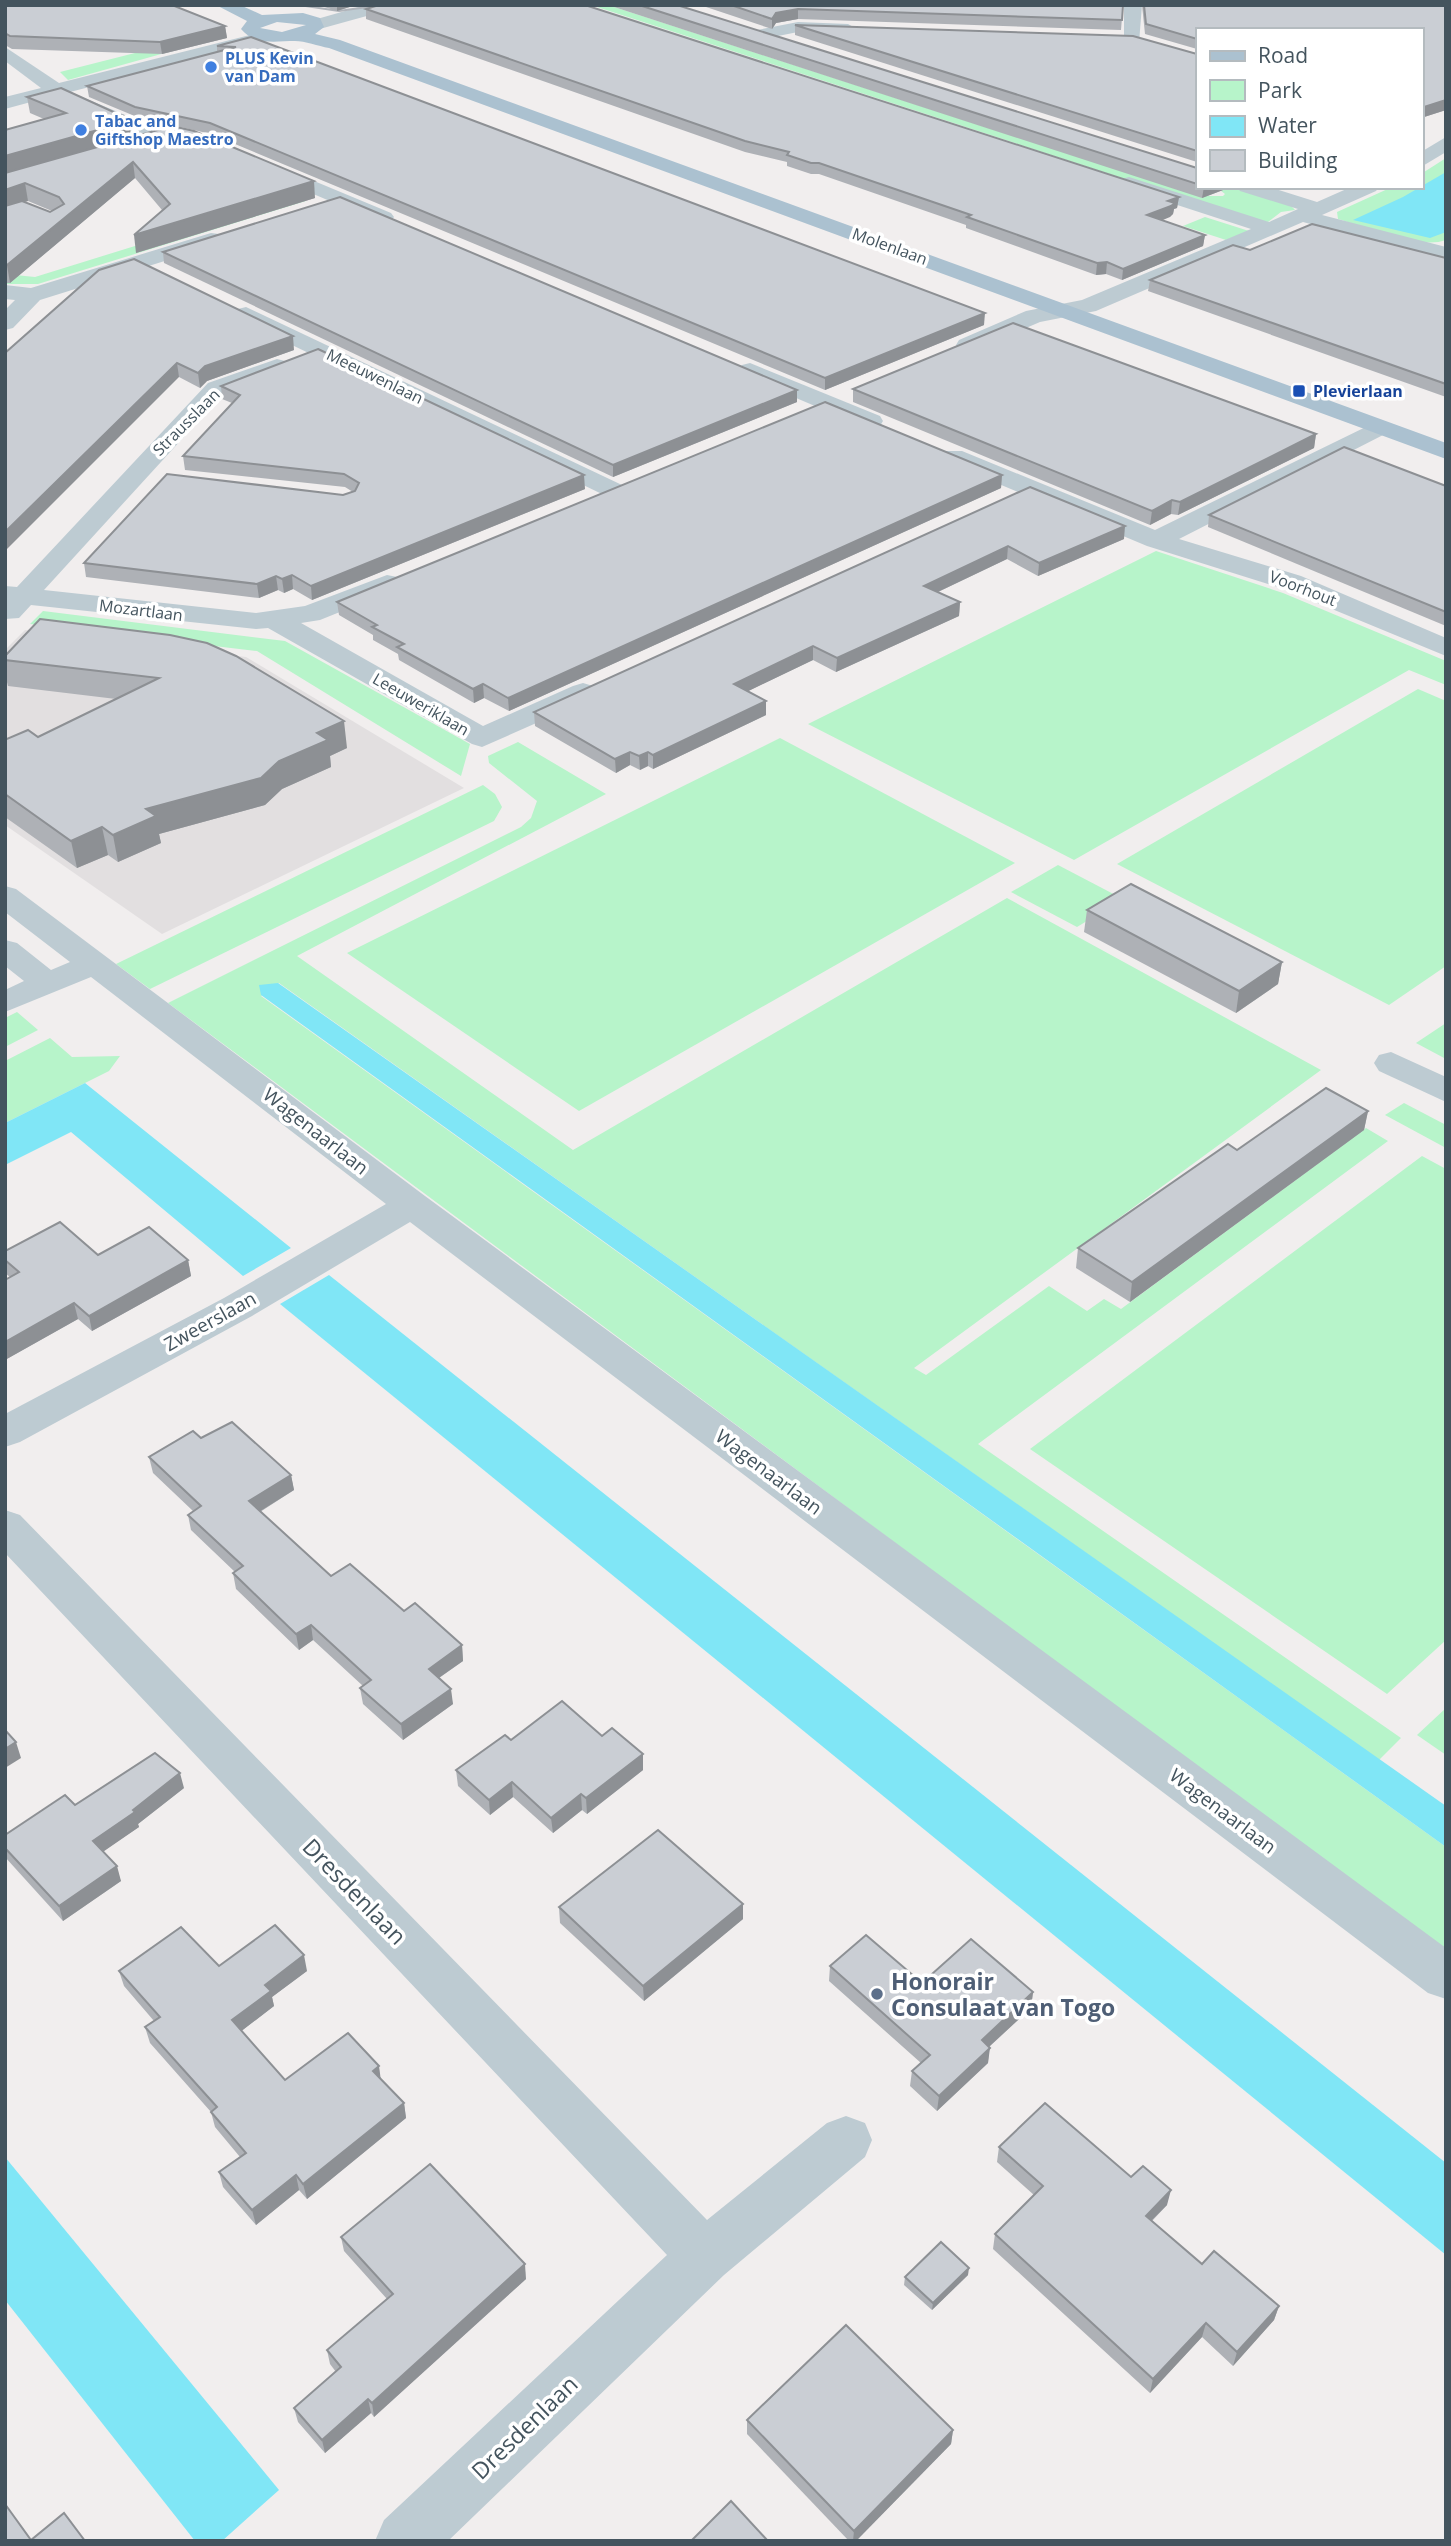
<svg xmlns="http://www.w3.org/2000/svg" width="1451" height="2546" viewBox="0 0 1451 2546" font-family="'Open Sans',sans-serif">
	<rect width="100%" height="100%" fill="#f1eeee"/>
	<path fill="#e2dfe0" d="M25,630L246,657L464,788L162,934L5,825V650Z"/>
	<g fill="#b7f4ca">
		<path d="M591,5H608L1199,196H1223L1225,194L1216,187C1235,187 1282,195 1295,210L1281,212L1268,222L1248,219Z"/>
		<path d="M206,35L226,36L68,80L60,72Z"/>
		<path d="M1446,158V240C1419,250 1366,227 1338,219L1337,212L1392,187H1421V174Z"/>
		<path d="M296,196L306,201L38,284H5V274L35,277Z"/>
		<path d="M1205,217L1249,231L1226,240L1183,226Z"/>
		<path d="M1156,551L1283,593L1446,661V685L1409,670L1074,860L808,724Z"/>
		<path d="M43,611L285,641L470,744L461,776L257,651L30,624Z"/>
		<path d="M1418,689L1446,701V966L1389,1005L1117,864Z"/>
		<path d="M780,738L1015,863L579,1111L347,953Z"/>
		<path d="M518,742L606,794L297,956L573,1150L1007,898L1321,1070L914,1368L926,1375L1049,1286L1087,1311L1104,1299L1121,1309L1366,1128L1388,1141L978,1444L1401,1738L1379,1760L279,983L261,996L1446,1847V1952L168,1003L521,827L531,818L537,801L489,763L488,756Z"/>
		<path d="M483,785L495,794L502,807L494,821L150,989L116,964Z"/>
		<path d="M1058,865L1123,899L1077,927L1011,892Z"/>
		<path d="M17,1012L38,1030L5,1047V1018Z"/>
		<path d="M1446,1023V1059L1416,1043Z"/>
		<path d="M50,1038L72,1057L120,1056L109,1071L5,1123V1061Z"/>
		<path d="M1404,1103L1446,1125V1148L1385,1115Z"/>
		<path d="M1422,1156L1446,1169V1640L1387,1694L1030,1449Z"/>
		<path d="M1446,1708V1755L1417,1735Z"/>
	</g>
	<g fill="#80e6f6">
		<path d="M1446,172V232L1430,238L1353,220L1403,197Z"/>
		<path d="M278,983L1446,1806V1847L261,995L259,985Z"/>
		<path d="M85,1083L291,1248L243,1276L71,1132L5,1165V1123Z"/>
		<path d="M329,1275L1446,2163V2255L280,1304Z"/>
		<path d="M5,2157L279,2490L222,2541H195L5,2300Z"/>
	</g>
	<g fill="none" stroke-linecap="round" stroke-linejoin="round">
		<g fill="#bdcbd2" fill-rule="evenodd">
			<path d="M366,5H394L392,9L316,30L307,25L310,21Z"/>
			<path d="M1124,5H1142L1139,43H1127L1124,39Z"/>
			<path d="M798,22L848,24L857,29L848,34L798,32L763,39L754,34L757,30Z"/>
			<path d="M266,31L272,32L275,36L272,40L70,92L137,120L214,137L217,141L214,145L207,147L124,129L53,96L5,109V97L41,88L5,61V47L59,83Z"/>
			<path d="M1446,137V152L1421,167V152Z"/>
			<path d="M266,161L391,213L394,217L391,221H377L259,171L256,167Z"/>
			<path d="M1129,177L1269,222L1298,209L1240,191L1237,187H1269L1317,202L1351,187H1379L1376,191L1322,215L1446,247V260L1303,222L1096,311L1040,322L975,350H959L956,345L959,340L1026,311L1082,300L1251,229L1122,187L1119,183L1122,179Z"/>
			<path d="M211,233L219,234L222,239L219,244L40,300L13,328L5,330V310L15,300L5,299V285L31,288Z"/>
			<path d="M246,307L622,485L626,490L622,495H604L238,319L235,314L238,309Z"/>
			<path d="M277,359L285,361L289,366L285,371L224,393L44,590L256,613L305,606L387,575L397,577L400,583L397,589L320,620L301,623L483,726L573,686L583,683L593,686L597,692L593,698L482,747L472,744L268,628L256,629L31,605L19,618L5,619V586L17,587L208,383Z"/>
			<path d="M750,363L880,416L883,421L880,426H862L742,375L738,370L742,365Z"/>
			<path d="M1378,421L1387,423L1390,428L1387,433L1179,539L1301,576L1446,638V656L1281,588L1147,546L944,461L941,456L944,451H962L1155,530Z"/>
			<path d="M5,886L16,889L425,1196L1446,1948V1999L1428,1993L410,1222L252,1316L20,1442L5,1447V1414L224,1298L386,1204L91,977L5,1012V990L24,981L5,966V940L17,943L51,970L70,962L5,912Z"/>
			<path d="M1391,1052L1446,1077V1102L1379,1071L1374,1063L1379,1055Z"/>
			<path d="M5,1510L20,1515L707,2220L827,2123L846,2116L865,2123L872,2140L865,2157L724,2275L448,2541H375L384,2520L667,2255L5,1553Z"/>
		</g>
		<path fill="#abc1d0" fill-rule="evenodd" d="M216,5H240L262,15L303,13L320,18L324,27L315,34L340,40L1446,443V459L329,48C318,46 305,41 295,41C276,41 255,46 241,29L247,21ZM277,22L306,25L282,32L260,28Z"/>
		<path stroke="#b0b4ba" stroke-width="2" d="M299,5L339,11L381,5"/>
	</g>
	<g fill="#aeb1b6" fill-rule="evenodd">
		<path d="M5,5L225,26L227,38L162,54L12,49L5,45Z"/>
		<path d="M318,5H356L337,11Z"/>
		<path d="M608,5H677L1197,168V187H1231L1202,198Z"/>
		<path d="M700,5H1123L1121,30L798,19L776,23L772,29Z"/>
		<path d="M1142,5H1446V110L1421,118V30H1197V49L1145,34Z"/>
		<path d="M366,9L1179,197L1177,208L1174,209L1173,214L1162,220L1205,235L1203,246L1122,280L1106,274L1096,275L966,228V225L819,174H811L787,166V162L745,152L366,19Z"/>
		<path d="M795,25L1197,54V162L795,35Z"/>
		<path d="M251,37L984,325L825,390L211,134L137,117L89,97L87,86L217,52V46Z"/>
		<path d="M27,97L137,119L140,135L315,198L136,253L162,210L135,178L10,283H5V130L44,119L30,113ZM28,201L52,211L50,212L23,202Z"/>
		<path d="M1250,250L1446,258V397L1148,291L1150,280Z"/>
		<path d="M163,252L797,402L613,477L164,263Z"/>
		<path d="M294,350L207,381L200,388L179,377L5,353Z"/>
		<path d="M221,386L585,489L312,600L293,589L284,593L278,590L259,598L86,577L84,563L353,492L345,487L185,470L183,456L232,403L222,399Z"/>
		<path d="M853,389L1316,434L1314,448L1178,515L1171,514L1150,525L853,402Z"/>
		<path d="M1002,475L1001,488L509,711L484,698L474,703L399,660L398,654L373,640V635L339,615L337,602Z"/>
		<path d="M1446,486V626L1208,527L1209,515Z"/>
		<path d="M1030,487L1124,539L1038,576L1007,559L938,592L960,602L959,616L836,672L813,660L748,691L766,715L653,769L648,766L640,770L630,765L616,773L535,726L534,712Z"/>
		<path d="M207,643L347,748L330,756L331,767L282,789L265,805L159,834L161,843L118,862L108,855L77,868L5,817V738L7,739L38,737L116,699L8,686L5,674V656Z"/>
		<path d="M1087,910L1282,962L1278,984L1236,1013L1084,932Z"/>
		<path d="M1368,1111L1364,1130L1130,1302L1076,1268L1078,1248L1237,1150Z"/>
		<path d="M5,1251L188,1260L191,1276L92,1331L78,1319L5,1360V1280L10,1277L5,1273Z"/>
		<path d="M201,1438L291,1475L294,1490L260,1512L331,1576L404,1611L462,1645L463,1661L439,1678L453,1704L403,1740L363,1704L360,1688L363,1686L313,1640L299,1650L236,1589L233,1573L235,1572L191,1530L188,1515L193,1511L153,1473L149,1457Z"/>
		<path d="M602,1736L643,1754V1770L587,1814L582,1810L553,1833L513,1797L490,1815L458,1786L456,1770L511,1740Z"/>
		<path d="M184,1788L138,1824L139,1827L103,1851L121,1881L63,1921L5,1857V1835L75,1805Z"/>
		<path d="M559,1907L743,1919L644,2001L560,1923Z"/>
		<path d="M219,1966L307,1971L272,1997L274,2006L241,2031L285,2080L381,2079L404,2103L406,2118L307,2199L299,2190L256,2225L223,2187L219,2172L240,2157L215,2127L211,2112L150,2043L145,2027L154,2021L124,1986L119,1971Z"/>
		<path d="M830,1966L922,1983L1033,1992L1031,2008L989,2047L988,2063L937,2111L910,2086L912,2071L921,2063L829,1981Z"/>
		<path d="M999,2147L1131,2177L1167,2205L1152,2221L1202,2264L1279,2306L1274,2320L1233,2366L1202,2337L1150,2393L993,2249L995,2234L1034,2195L997,2162Z"/>
		<path d="M341,2237L526,2279L374,2417L371,2413L325,2453L298,2422L294,2408L336,2372L330,2364L327,2350L387,2299L344,2251Z"/>
		<path d="M968,2275L932,2310L904,2285L905,2277Z"/>
		<path d="M747,2420L953,2430L951,2444L856,2541H849L747,2434Z"/>
	</g>
	<g fill="#8d9094">
		<path d="M337,5H356L337,11Z"/>
		<path d="M798,9V19L776,23L772,29V19L776,13Z"/>
		<path d="M225,26L227,38L162,54L160,42Z"/>
		<path d="M1446,100V110L1421,118V108Z"/>
		<path d="M137,119L140,135L5,174V156Z"/>
		<path d="M133,162L135,178L10,283L7,265Z"/>
		<path d="M314,181L315,198L136,253L134,235Z"/>
		<path d="M25,183L28,201L5,208V190Z"/>
		<path d="M1204,187H1231L1202,198Z"/>
		<path d="M1179,197L1177,208L1174,209L1173,214L1170,217L1146,227L1147,215L1168,201Z"/>
		<path d="M1205,235L1203,246L1122,280L1123,269Z"/>
		<path d="M1107,262L1106,274L1096,275L1097,263Z"/>
		<path d="M985,313L984,325L825,390V378Z"/>
		<path d="M293,336L294,350L207,381L200,388L198,373L205,366Z"/>
		<path d="M177,363L179,377L5,551V532Z"/>
		<path d="M797,390V402L613,477V465Z"/>
		<path d="M1316,434L1314,448L1178,515L1180,502Z"/>
		<path d="M584,475L585,489L312,600L311,586Z"/>
		<path d="M1002,475L1001,488L509,711L508,698Z"/>
		<path d="M1172,500L1171,514L1150,525L1152,511Z"/>
		<path d="M1125,526L1124,539L1038,576L1039,563Z"/>
		<path d="M1008,546L1007,559L923,599L924,586Z"/>
		<path d="M292,575L293,589L284,593L282,579Z"/>
		<path d="M276,576L278,590L259,598L257,584Z"/>
		<path d="M960,602L959,616L836,672L837,658Z"/>
		<path d="M813,646V660L734,698V684Z"/>
		<path d="M483,684L484,698L474,703L473,689Z"/>
		<path d="M766,701V715L653,769V755Z"/>
		<path d="M344,721L347,748L330,756L331,767L282,789L265,805L159,834L161,843L118,862L113,835L146,809L279,761L317,733Z"/>
		<path d="M630,752V765L616,773L615,759Z"/>
		<path d="M648,752V766L640,770L639,756Z"/>
		<path d="M102,827L108,855L77,868L71,841Z"/>
		<path d="M1282,962L1278,984L1236,1013L1239,991Z"/>
		<path d="M1368,1111L1364,1130L1130,1302L1132,1282Z"/>
		<path d="M188,1260L191,1276L92,1331L89,1316Z"/>
		<path d="M74,1303L78,1319L5,1360V1342Z"/>
		<path d="M291,1475L294,1490L251,1517L249,1501Z"/>
		<path d="M311,1625L313,1640L299,1650L296,1634Z"/>
		<path d="M462,1645L463,1661L430,1684L429,1669Z"/>
		<path d="M451,1689L453,1704L403,1740L401,1724Z"/>
		<path d="M16,1742L21,1758L5,1768V1749Z"/>
		<path d="M643,1754V1770L587,1814L586,1798Z"/>
		<path d="M180,1773L184,1788L138,1824L139,1827L97,1856L93,1841Z"/>
		<path d="M512,1782L513,1797L490,1815L489,1800Z"/>
		<path d="M581,1794L582,1810L553,1833L551,1818Z"/>
		<path d="M117,1866L121,1881L63,1921L59,1906Z"/>
		<path d="M743,1904V1919L644,2001L643,1986Z"/>
		<path d="M304,1955L307,1971L272,1997L274,2006L235,2036L232,2020L265,1985Z"/>
		<path d="M1033,1992L1031,2008L980,2055L982,2040Z"/>
		<path d="M990,2048L988,2063L937,2111L939,2096Z"/>
		<path d="M379,2066L381,2081L373,2071Z"/>
		<path d="M404,2103L406,2118L307,2199L303,2184Z"/>
		<path d="M296,2175L299,2190L256,2225L252,2210Z"/>
		<path d="M1171,2190L1167,2205L1142,2230L1146,2216Z"/>
		<path d="M525,2264L526,2279L374,2417L372,2403Z"/>
		<path d="M969,2268L968,2275L932,2310L933,2303Z"/>
		<path d="M1279,2306L1274,2320L1233,2366L1237,2352Z"/>
		<path d="M1206,2323L1202,2337L1150,2393L1153,2379Z"/>
		<path d="M368,2399L371,2413L325,2453L322,2440Z"/>
		<path d="M953,2430L951,2444L856,2541H853L854,2531Z"/>
	</g>
	<g fill="#caced4" stroke="#8d9094" stroke-width="2">
		<path d="M5,5H172L225,26L160,42L10,36L5,33Z"/>
		<path d="M379,5H585L1179,197L1168,201L1175,203L1171,206L1147,215L1205,235L1123,269L1107,262L1097,263L967,217L971,215L819,163H811L787,155L789,152L745,141L366,9Z"/>
		<path d="M639,5H677L1197,168V184Z"/>
		<path d="M731,5H1123L1122,20L798,9L776,13L772,19Z"/>
		<path d="M1144,5H1446V100L1421,108V30H1197V39L1146,24Z"/>
		<path d="M795,25L1133,36L1197,54V151Z"/>
		<path d="M251,37L985,313L825,378L210,123L135,107L87,86L236,47L217,46Z"/>
		<path d="M61,88L120,115L137,119L5,156V130L66,113L27,97Z"/>
		<path d="M172,126L194,131L314,181L134,235L170,204L133,162L7,265H5V206L22,201L50,212L64,204L59,197L25,183L5,190V173Z"/>
		<path d="M340,197L797,390L613,465L163,252Z"/>
		<path d="M1312,224L1446,258V384L1150,280L1233,245L1250,250Z"/>
		<path d="M134,259L293,336L205,366L198,373L177,363L5,532V353L99,270Z"/>
		<path d="M1013,323L1316,434L1180,502L1172,500L1152,511L853,389Z"/>
		<path d="M318,349L584,475L311,586L292,575L282,579L276,576L257,584L84,563L167,474L343,495L355,491L359,483L344,474L183,456L240,395L221,386Z"/>
		<path d="M825,402L1002,475L508,698L483,684L473,689L397,647L404,644L372,627L377,625L337,602Z"/>
		<path d="M1344,447L1446,486V612L1209,515Z"/>
		<path d="M1030,487L1125,526L1039,563L1008,546L924,586L960,602L837,658L813,646L734,684L766,701L653,755L648,752L639,756L630,752L615,759L534,712Z"/>
		<path d="M40,619L170,635L207,643L236,656L344,721L317,733L328,740L279,761L261,778L146,809L156,816L113,835L102,827L71,841L5,794V738L7,739L28,730L38,737L159,678L5,660V656Z"/>
		<path d="M1131,884L1282,962L1239,991L1087,910Z"/>
		<path d="M1326,1088L1368,1111L1132,1282L1078,1248L1228,1144L1237,1150Z"/>
		<path d="M60,1222L98,1255L149,1227L188,1260L89,1316L74,1303L5,1342V1280L19,1272L5,1260V1251Z"/>
		<path d="M232,1422L291,1475L249,1501L331,1576L350,1564L404,1611L415,1603L462,1645L429,1669L451,1689L401,1724L360,1688L371,1680L311,1625L296,1634L233,1573L243,1566L188,1515L201,1506L149,1457L193,1431L201,1438Z"/>
		<path d="M562,1701L602,1736L612,1728L643,1754L586,1798L581,1794L551,1818L512,1782L489,1800L456,1770L505,1735L511,1740Z"/>
		<path d="M5,1730L16,1742L5,1749Z"/>
		<path d="M155,1753L180,1773L133,1810L135,1812L93,1841L117,1866L59,1906L5,1848V1835L65,1795L75,1805Z"/>
		<path d="M658,1830L743,1904L643,1986L559,1907Z"/>
		<path d="M275,1925L304,1955L265,1985L271,1991L232,2020L285,2080L348,2033L379,2066L373,2071L404,2103L303,2184L296,2175L252,2210L219,2172L246,2153L211,2112L217,2107L145,2027L160,2017L119,1971L181,1927L219,1966Z"/>
		<path d="M866,1935L922,1983L971,1939L1033,1992L982,2040L990,2048L939,2096L912,2071L930,2055L830,1966Z"/>
		<path d="M1045,2103L1131,2177L1143,2166L1171,2190L1146,2216L1202,2264L1214,2251L1279,2306L1237,2352L1206,2323L1153,2379L995,2234L1043,2186L999,2147Z"/>
		<path d="M430,2164L525,2264L372,2403L368,2399L322,2440L294,2408L341,2367L327,2350L393,2294L341,2237Z"/>
		<path d="M941,2242L969,2268L933,2303L905,2277Z"/>
		<path d="M846,2325L953,2430L854,2531L747,2420Z"/>
		<path d="M731,2501L768,2541H691Z"/>
		<path d="M5,2504L31,2540L64,2513L85,2541H5Z"/>
	</g>
	<g fill="#3f7fe0" stroke="#fff" stroke-width="2.5">
		<circle cx="211" cy="67" r="7"/>
		<circle cx="81" cy="130" r="7"/>
	</g>
	<rect fill="#1a4fb4" stroke="#fff" stroke-width="2.5" x="1292" y="384" width="14" height="14" rx="3.5"/>
	<circle fill="#5c6f8a" stroke="#fff" stroke-width="2.5" cx="877" cy="1994" r="7"/>
	<g text-anchor="middle" dominant-baseline="central" stroke-width="7" stroke-linejoin="round" paint-order="stroke">
		<g font-size="16" font-weight="bold" fill="#366cbe" stroke="#fff" text-anchor="start">
			<text x="225" y="58">PLUS Kevin<tspan x="225" dy="18">van Dam</tspan></text>
			<text x="95" y="121">Tabac and<tspan x="95" dy="18">Giftshop Maestro</tspan></text>
		</g>
		<g font-size="16" fill="#44545e" stroke="#fff">
			<text transform="translate(890 246) rotate(20)">Molenlaan</text>
			<text transform="translate(375 376) rotate(26)">Meeuwenlaan</text>
			<text transform="translate(186 422) rotate(-45)">Strausslaan</text>
			<text transform="translate(1303 588) rotate(21)">Voorhout</text>
			<text transform="translate(141 610) rotate(7)">Mozartlaan</text>
			<text transform="translate(421 704) rotate(30)">Leeuweriklaan</text>
		</g>
		<g font-size="16" font-weight="bold" fill="#164399" stroke="#fff" text-anchor="start">
			<text x="1313" y="391">Plevierlaan</text>
		</g>
		<g font-size="19" fill="#44545e" stroke="#fff">
			<text transform="translate(316 1131) rotate(38)">Wagenaarlaan</text>
			<text transform="translate(210 1321) rotate(-29)">Zweerslaan</text>
			<text transform="translate(769 1472) rotate(37)">Wagenaarlaan</text>
			<text transform="translate(1223 1811) rotate(37)">Wagenaarlaan</text>
		</g>
		<g font-size="23" fill="#44545e" stroke="#fff">
			<text transform="translate(355 1891) rotate(46)">Dresdenlaan</text>
			<text transform="translate(524 2427) rotate(-44)">Dresdenlaan</text>
		</g>
		<g font-size="23" font-weight="bold" fill="#4e5e75" stroke="#fff" text-anchor="start">
			<text x="891" y="1981">Honorair<tspan x="891" dy="26">Consulaat van Togo</tspan></text>
		</g>
	</g>
	<rect width="1451" height="2546" fill="none" stroke="#44545e" stroke-width="14"/>
	<rect x="1196" y="28" width="228" height="161" fill="#ffffff" stroke="#b4bbbf" stroke-width="2"/>
	<rect x="1210" y="51" width="35" height="10" fill="#abc1d0" stroke="#b4bbbf" stroke-width="2"/>
	<text x="1258" y="63" font-size="21" fill="#44545e">Road</text>
	<rect x="1210" y="80" width="35" height="21" fill="#b7f4ca" stroke="#b4bbbf" stroke-width="2"/>
	<text x="1258" y="98" font-size="21" fill="#44545e">Park</text>
	<rect x="1210" y="116" width="35" height="21" fill="#80e6f6" stroke="#b4bbbf" stroke-width="2"/>
	<text x="1258" y="133" font-size="21" fill="#44545e">Water</text>
	<rect x="1210" y="150" width="35" height="21" fill="#caced4" stroke="#b4bbbf" stroke-width="2"/>
	<text x="1258" y="168" font-size="21" fill="#44545e">Building</text>
</svg>
